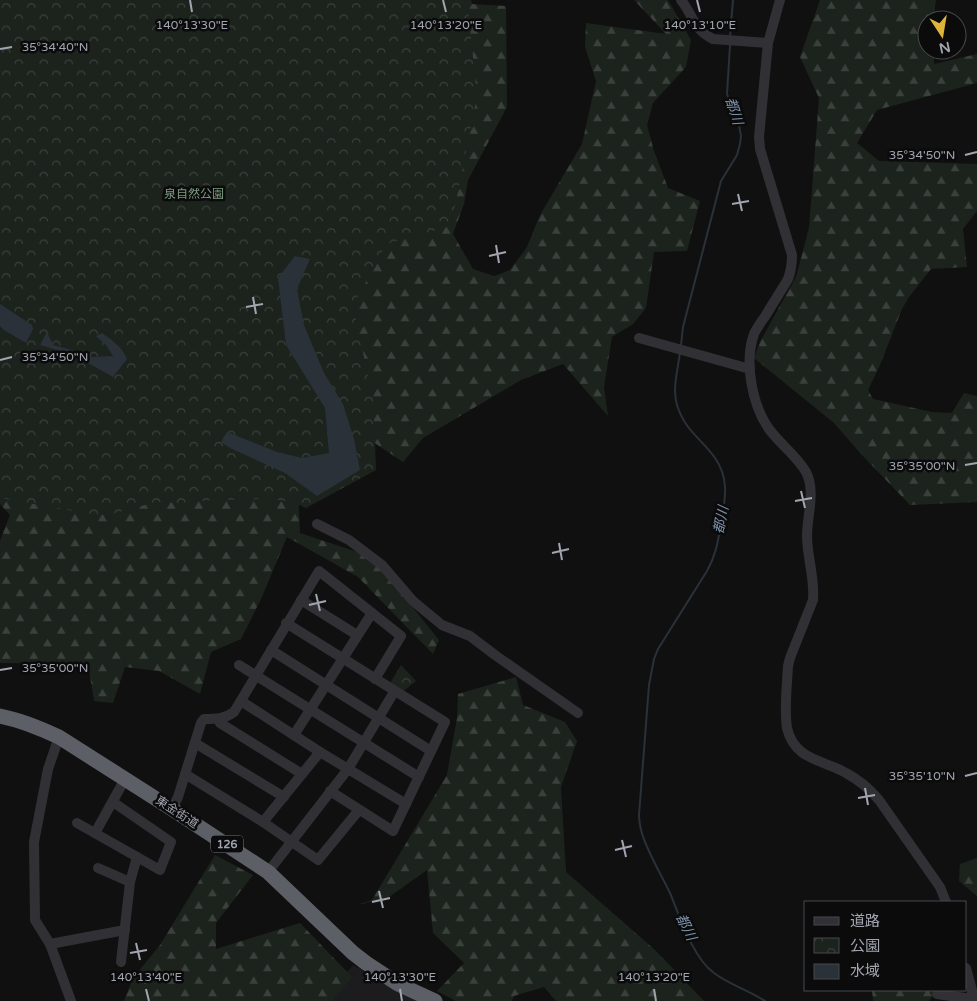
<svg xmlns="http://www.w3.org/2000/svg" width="977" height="1001" viewBox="0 0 977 1001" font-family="'Varela Round','Noto Sans JP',sans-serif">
	<defs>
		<pattern id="forest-firs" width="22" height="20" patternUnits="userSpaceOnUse" patternTransform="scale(1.25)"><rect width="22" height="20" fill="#1c231d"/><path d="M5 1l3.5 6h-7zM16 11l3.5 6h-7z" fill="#3a403b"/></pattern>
		<pattern id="park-crowns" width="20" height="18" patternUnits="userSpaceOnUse" patternTransform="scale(1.25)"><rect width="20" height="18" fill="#1c231d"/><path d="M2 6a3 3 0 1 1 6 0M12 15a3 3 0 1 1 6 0" fill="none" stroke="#3a403b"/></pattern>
	</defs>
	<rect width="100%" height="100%" fill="#101011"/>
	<path fill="#1c1c1e" d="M353,965L396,989L423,1001H323Z"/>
	<g fill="url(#forest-firs)">
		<path d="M283,0H471L472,4L506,6L507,107L468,180L464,204L453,234L473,269L494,276L510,270L527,247L540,215L582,144L596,81L585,47L586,23L666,34L634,0H668L691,40L686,67L653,103L647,125L654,151L668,188L700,201L687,251L654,252L646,308L633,324L612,337L604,387L608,416L563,364L521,380L423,438L403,462L352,428L0,10Z"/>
		<path d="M820,0H936L935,7V20H927V50H934V64L977,54V83L877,110L857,143L879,161L977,164V211L963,229L967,267L931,269L909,297L902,309L880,365L868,390L873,399L932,412L952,413L964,393L977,396V502L910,505L861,454L834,423L754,358L761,340L796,277L809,228L819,98L800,57Z"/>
		<path d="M0,339L298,488L300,533L372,557L439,640L433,654L358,577L287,537L261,599L241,639L211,652L200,694L159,671L125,667L113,703L94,701L88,664L0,663V541L10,515L0,504Z"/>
		<path d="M516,677L523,705L565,722L577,741L561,787L566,872L655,950L704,1001H556L544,987L514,996L512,1001H456L437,991L464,963L433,933L427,870L389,897L357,905L372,900L447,775L457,718L458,694Z"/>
		<path d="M215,855L253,875L216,923V949L300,923L352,977L332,1001H124L133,978L160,945Z"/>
		<path d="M977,858V896L959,881L960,864Z"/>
		<path d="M872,990H937L929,1001H873Z"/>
	</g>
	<g fill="url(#park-crowns)">
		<path d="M0,0H467L477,96L451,226L386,244L353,306L373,399L376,470L306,508L293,502L272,499L212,500L181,503L156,502L112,514L96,515L0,498Z"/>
		<path d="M401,665L416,681L401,693L389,685Z"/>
	</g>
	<g fill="#2b3138">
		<path d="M295,256L310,259L297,289L304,325L324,373L343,404L354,439L360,470L317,496L285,473L230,448L221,442L227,432L277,452L302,458L329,453L325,408L286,345L278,278Z"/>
		<path d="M0,304L32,325L33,329L26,343L4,330L0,326Z"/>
		<path d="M47,332L53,345L68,349L93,357L113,356L106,345L96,336L102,333C112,340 122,347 127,359L113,377L74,355L40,345Z"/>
	</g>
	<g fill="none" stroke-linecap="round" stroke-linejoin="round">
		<g stroke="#2b3138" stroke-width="2">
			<path d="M730,37L733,0"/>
			<path d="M681,345L683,327L721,181L737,155L740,144L741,136L739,125L727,94L730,45"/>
			<path d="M680,352C678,369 672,389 677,405C685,431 701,438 715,458C730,479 725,500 721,524C718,541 716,555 707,571L658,649L654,659L649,685L639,815C639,820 640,825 641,830C646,850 661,874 670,893C680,917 693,958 714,973C730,985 748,990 765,1001"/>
		</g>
		<g stroke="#313135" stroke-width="10">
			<path d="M681,0C694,16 692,28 713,39L768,43"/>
			<path d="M780,0L768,43L759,137L760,149L792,255C792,264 791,271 788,279C781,291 773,303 766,315C762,321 757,327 754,334C744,362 752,405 769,429C780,444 797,456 806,472C816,491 807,515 807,536C807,557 815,578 813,600L790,658L788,666C787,686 784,709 787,728C794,760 824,760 846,773C859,780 869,788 879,800L940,887L946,902"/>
			<path d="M639,338L750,369"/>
			<path d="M317,524L349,540L382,565L413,601L442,625L470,636L495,655L578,713"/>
			<path d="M301,600L357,635"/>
			<path d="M286,623L445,722L393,831L330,791"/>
			<path d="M271,650L431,751"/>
			<path d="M239,665L419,777"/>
			<path d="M241,701L320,752L406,804"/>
			<path d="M218,719L220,723L302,774"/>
			<path d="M294,735L372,613"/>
			<path d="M59,737L48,769L34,842L35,920L50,944L71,1001"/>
			<path d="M195,743L284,797"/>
			<path d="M185,774L263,822L318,860L359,810"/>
			<path d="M172,809L178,797L201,723L204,719C215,719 225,719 234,712L319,571L401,636L375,679"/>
			<path d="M263,822L320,752"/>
			<path d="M77,823L160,870L171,842L113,802"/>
			<path d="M95,833L125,779"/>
			<path d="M98,868L130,882"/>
			<path d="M268,872L348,769L394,692"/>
			<path d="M50,944L125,930"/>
			<path d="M121,962L130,882L137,857"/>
			<path d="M966,968L972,990V1001"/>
			<path d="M937,994L972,999"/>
		</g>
		<path stroke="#5d5f66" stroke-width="15" d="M0,716C21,720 40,728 59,737L172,809L268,872L353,953L366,963L398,984L435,1001"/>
	</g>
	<path fill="none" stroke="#a2a5b0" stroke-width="2" d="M190,0L192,12M443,0L446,12M697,0L700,12M0,49L12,47M965,155L977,152M738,194L742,211M732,204L749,201M496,245L499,263M489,256L506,252M253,297L256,314M246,307L263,304M0,360L12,357M965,465L977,463M801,491L805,508M795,501L812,498M559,543L562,560M552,553L569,549M316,594L320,611M309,605L326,601M0,670L12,668M965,776L977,773M865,788L868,805M858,798L875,795M622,840L626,857M615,850L632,846M379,891L383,908M372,902L390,898M136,943L140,960M130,953L147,950M146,989L149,1001M400,989L402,1001M654,989L656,1001"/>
	<g text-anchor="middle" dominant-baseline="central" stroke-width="5" stroke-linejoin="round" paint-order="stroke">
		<rect fill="#0b0b0c" stroke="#75777f" stroke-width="1" x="211" y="835.5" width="32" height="17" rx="4"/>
		<g font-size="11" font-weight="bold" fill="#a2a5b0">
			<text x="227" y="844">126</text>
		</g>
		<g font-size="12" fill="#7b9a7f" stroke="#0b0b0c">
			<text x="194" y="194">泉自然公園</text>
		</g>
		<g font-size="12" fill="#a2a5b0" stroke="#0b0b0c">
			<text transform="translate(177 812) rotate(33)">東金街道</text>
		</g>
		<g font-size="14" font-style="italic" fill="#7c90a9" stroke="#0b0b0c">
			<text transform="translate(734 111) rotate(73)">都川</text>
			<text transform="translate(721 520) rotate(-79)">都川</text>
			<text transform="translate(686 927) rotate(64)">都川</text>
		</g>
	</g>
	<g font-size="12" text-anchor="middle" fill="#a2a5b0" stroke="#0b0b0c" stroke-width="5" stroke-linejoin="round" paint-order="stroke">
		<text x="192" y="29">140°13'30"E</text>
		<text x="446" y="29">140°13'20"E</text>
		<text x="700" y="29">140°13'10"E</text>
		<text x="55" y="51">35°34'40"N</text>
		<text x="922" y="159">35°34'50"N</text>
		<text x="55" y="361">35°34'50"N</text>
		<text x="922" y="470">35°35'00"N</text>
		<text x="55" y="672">35°35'00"N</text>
		<text x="922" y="780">35°35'10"N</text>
		<text x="146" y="981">140°13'40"E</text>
		<text x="400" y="981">140°13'30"E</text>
		<text x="654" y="981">140°13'20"E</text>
	</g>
	<rect x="804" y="901" width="162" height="90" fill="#0b0b0c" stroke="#47494e"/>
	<rect x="814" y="917" width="25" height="8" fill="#313135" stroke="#47494e"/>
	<text x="850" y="926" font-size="15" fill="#a2a5b0">道路</text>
	<rect x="814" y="938" width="25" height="15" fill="url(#park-crowns)" stroke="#47494e"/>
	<text x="850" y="951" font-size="15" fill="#a2a5b0">公園</text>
	<rect x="814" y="964" width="25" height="15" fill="#2b3138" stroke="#47494e"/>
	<text x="850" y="976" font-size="15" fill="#a2a5b0">水域</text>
	<g transform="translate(942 35) rotate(168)"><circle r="24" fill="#0b0b0c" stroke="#47494e"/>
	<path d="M0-4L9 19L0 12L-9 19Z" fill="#deb53a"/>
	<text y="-8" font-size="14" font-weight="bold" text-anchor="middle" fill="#a2a5b0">N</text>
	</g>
</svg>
